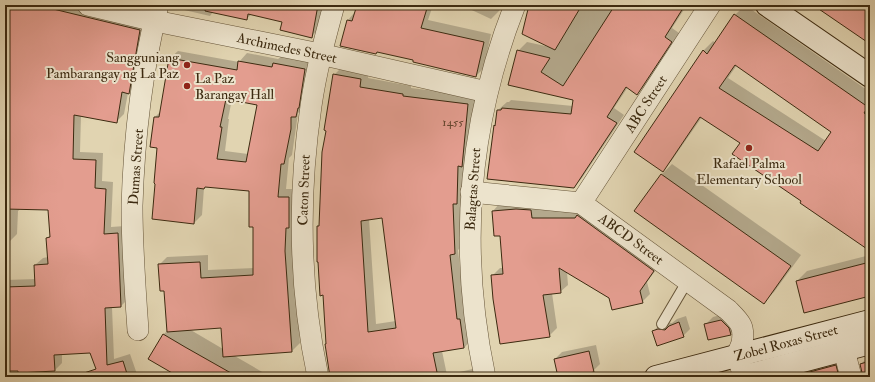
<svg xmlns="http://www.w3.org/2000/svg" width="875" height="382" viewBox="0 0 875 382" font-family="'IM FELL Double Pica',serif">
	<rect width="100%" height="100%" fill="#e1d4b1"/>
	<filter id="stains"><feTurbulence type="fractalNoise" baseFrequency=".005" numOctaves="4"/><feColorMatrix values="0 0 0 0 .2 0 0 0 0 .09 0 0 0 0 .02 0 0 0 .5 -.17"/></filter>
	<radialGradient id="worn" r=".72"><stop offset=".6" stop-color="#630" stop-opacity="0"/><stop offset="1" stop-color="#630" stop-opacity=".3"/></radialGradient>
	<g fill="#0003" fill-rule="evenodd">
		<path d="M8,5H75L147,22L136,85L128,93L124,114L116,122L81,115L80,152L103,153L102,181L113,182L111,227L125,226L128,299L121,306L112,307L114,359L130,354L138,377H99L91,352L62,353V363L55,370H5V280L36,279L35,265L43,258L48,257L47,238L51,235L49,209L21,208L18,211L17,234L10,241H5V105L11,74L5,73V20Z"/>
		<path d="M181,5H324L320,28L312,36L283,21L252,14L246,19L213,12L210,16L180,9Z"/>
		<path d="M358,5H433L428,20L491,34L484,68L476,76L378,51L376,53L348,20L355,12Z"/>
		<path d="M461,5H502L499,11L491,19Z"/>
		<path d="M530,5H687L672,28L679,33L646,85L637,93L628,87L614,108L624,115L582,178L574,187L494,126L497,124L498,110L507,102H509L511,100L573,106L574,99L509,84L518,51L527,42L550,47Z"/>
		<path d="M745,5L870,92V250L802,201L741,142L702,117L672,160L663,170L703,51L713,41L716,43L735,15ZM737,65L832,131L826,141L728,78Z"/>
		<path d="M814,5H870V43Z"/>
		<path d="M178,51L239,62L247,53L278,59L282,56L313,62L304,108L298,113L292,155L289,158L286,189H297L293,242L300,343L292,351L233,355L271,377H181L150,358L164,334L168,330L165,290L159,265L167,257L208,255V270L254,268V226L250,190L206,186L204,188L202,215L194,223L158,147L155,117L161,111L170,58ZM232,99L258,104L248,154L225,151L229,119H228ZM222,327L223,349L189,329Z"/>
		<path d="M343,66L369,71L368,78L411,86V88L476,96L463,245L458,250L465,312L472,339L464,348L442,351L447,375L481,367L483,377H331L327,343L318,227L320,224L327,130L334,75ZM383,217L396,321L376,324L369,219Z"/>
		<path d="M672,164L801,255L774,292L764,302L662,174Z"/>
		<path d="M500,203H539L540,210H583L661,263L647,282L650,294L642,302L610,298L567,272L568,285L560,292L552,293L557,328L549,336L492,276L500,268H503L501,234L493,211Z"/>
		<path d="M870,255V294L797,281L807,271Z"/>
		<path d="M728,313L737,327L730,334L706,324L713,317Z"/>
		<path d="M686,316L690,329L683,336L653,332L660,324L666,322L672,323L677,319Z"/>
		<path d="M596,345L600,364L593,371L559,377L555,359L562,352Z"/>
		<path d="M869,356L870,377H863L861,364Z"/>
		<path d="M844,358L850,377H770Z"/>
	</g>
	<g fill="#e39d8f" stroke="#3c2a10" fill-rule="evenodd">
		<path d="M7,5H28L49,9V8L140,30L129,94L122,92L117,123L74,115L73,159L96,160L95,188L106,189L104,234L118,233L121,307L105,308L107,365L123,361L128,377H81V374L96,369L90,353L54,355L55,371L18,373V371H5V287L35,286L34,265L48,264L46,238L50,237L48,210L5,209V101L9,75L5,74V15Z"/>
		<path d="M206,5H318L312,38L280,30L282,22L248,14L247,20L205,11Z"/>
		<path d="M357,5H428L421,28L484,42L476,77L413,62V60L377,52L376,54L340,46L347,20L352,21Z"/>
		<path d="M529,5H582L555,50L522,34Z"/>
		<path d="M615,5H685L665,37L672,42L637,95L626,87L607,117L617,123L574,188L487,179L494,125L495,126L497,110H501L502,108L571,114L573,100L508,85L517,50L550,58L541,72L563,86Z"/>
		<path d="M813,5H861L870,11V44Z"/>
		<path d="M734,14L868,107L864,113L870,117V251L800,203L801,201L732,154L740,143L700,117L663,172L634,152L703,50L707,54ZM735,65L831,132L818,151L719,88Z"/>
		<path d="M169,58L237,70L238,61L272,67L273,63L305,69L299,108H298L296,117H291V129L284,164H281L278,197H289V228H286L285,251L292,352L223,357L221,328L167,332L164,291H160L158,264L200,262L201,278L253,275V227H249V191L205,187L204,189L197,188L194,224L152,219L155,184L154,183L157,148L150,147L154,117H159ZM226,99L257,105L246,162L217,159L222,127H220Z"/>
		<path d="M333,74L361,79L360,87L403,94V96L468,104L462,167L458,166L457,204H453L455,254L450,255L457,319H460L464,348L433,353L438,377H330L325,344H326L323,295L320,296L318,262H317V226H319L322,152L326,131L324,130ZM382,218L396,328L368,332L361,221Z"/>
		<path d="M661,174L791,266L764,304L634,211Z"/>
		<path d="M516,209L531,210L532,218H575L577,215L654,271L640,291L643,303L612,310L609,298L559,268L561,293L543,295L550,337L500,344L493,299L491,275L503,274L500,236H494L492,211Z"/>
		<path d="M870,262V296L804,313L796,281Z"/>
		<path d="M721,320L729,328L731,335L708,340L704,324Z"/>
		<path d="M679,322L684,337L657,346L652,331L658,329L665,330L669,326Z"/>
		<path d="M163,334L185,347L238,377H179L148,359Z"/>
		<path d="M589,351L594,372L568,377H558L554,359Z"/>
		<path d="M870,361V377H863L860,364Z"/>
		<path d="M836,365L839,377H791Z"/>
	</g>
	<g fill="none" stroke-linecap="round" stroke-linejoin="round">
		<defs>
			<path id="service" d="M662,324L688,280"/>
			<g id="minor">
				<path d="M88,5L155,21L320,54L487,92"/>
				<path d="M471,192L581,203L728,310C740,322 745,326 742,343C741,347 738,351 738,355C738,360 741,366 742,371"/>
				<path d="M581,203L710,5"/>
				<path d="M138,330C135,289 132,248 132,206C134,139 142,70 158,5"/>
				<path d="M844,350L851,377"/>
				<path d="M318,377C299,288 298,195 311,106C316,71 325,38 334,5"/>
				<path d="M485,377C458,249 467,127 515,5"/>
			</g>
			<g id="secondary">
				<path d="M767,5L870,76"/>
				<path d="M656,377L870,321"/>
				<path d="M742,377L870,343"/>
			</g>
		</defs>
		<use href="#service" stroke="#655438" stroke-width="12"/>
		<use href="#minor" stroke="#655438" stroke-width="22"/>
		<use href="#secondary" stroke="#3c2a10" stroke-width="24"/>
		<use href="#service" stroke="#ece3cc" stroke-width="10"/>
		<use href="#minor" stroke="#ece3cc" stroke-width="21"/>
		<use href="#secondary" stroke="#ece3cc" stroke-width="22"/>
	</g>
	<g fill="#8f2418" stroke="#ece3cc" stroke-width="1.5">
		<circle cx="187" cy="65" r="4"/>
		<circle cx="187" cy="86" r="4"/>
		<circle cx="749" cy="148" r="4"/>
	</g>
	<g text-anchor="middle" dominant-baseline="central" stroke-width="4" stroke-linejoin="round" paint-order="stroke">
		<g font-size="12" fill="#664730">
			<text x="453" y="122">1455</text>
		</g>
		<g font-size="14" fill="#3c2a10" stroke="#ece3cc">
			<text transform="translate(287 48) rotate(12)">Archimedes Street</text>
			<text transform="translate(646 104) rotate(-57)">ABC Street</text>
			<text transform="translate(136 167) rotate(-86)">Dumas Street</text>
			<text transform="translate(473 189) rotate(-86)">Balagtas Street</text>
			<text transform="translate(304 190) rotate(-88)">Caton Street</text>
			<text transform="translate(631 239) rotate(36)">ABCD Street</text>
			<text transform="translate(786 343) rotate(-15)">Zobel Roxas Street</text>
		</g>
		<g font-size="14" fill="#3c2a10" stroke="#ece3cc" text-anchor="end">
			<text x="179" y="57">Sangguniang<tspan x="179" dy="16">Pambarangay ng La Paz</tspan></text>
			<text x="195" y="78" text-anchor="start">La Paz<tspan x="195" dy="16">Barangay Hall</tspan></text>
			<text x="749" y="163" text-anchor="middle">Rafael Palma<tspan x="749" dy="16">Elementary School</tspan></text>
		</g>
	</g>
	<rect width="875" height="382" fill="none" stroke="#e1d4b1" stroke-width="20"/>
	<rect x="6" y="6" width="863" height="370" fill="none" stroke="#3c2a10" stroke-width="2"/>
	<rect x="10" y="10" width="855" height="362" fill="none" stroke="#3c2a10"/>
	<rect width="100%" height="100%" filter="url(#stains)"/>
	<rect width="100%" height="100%" fill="url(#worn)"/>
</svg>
